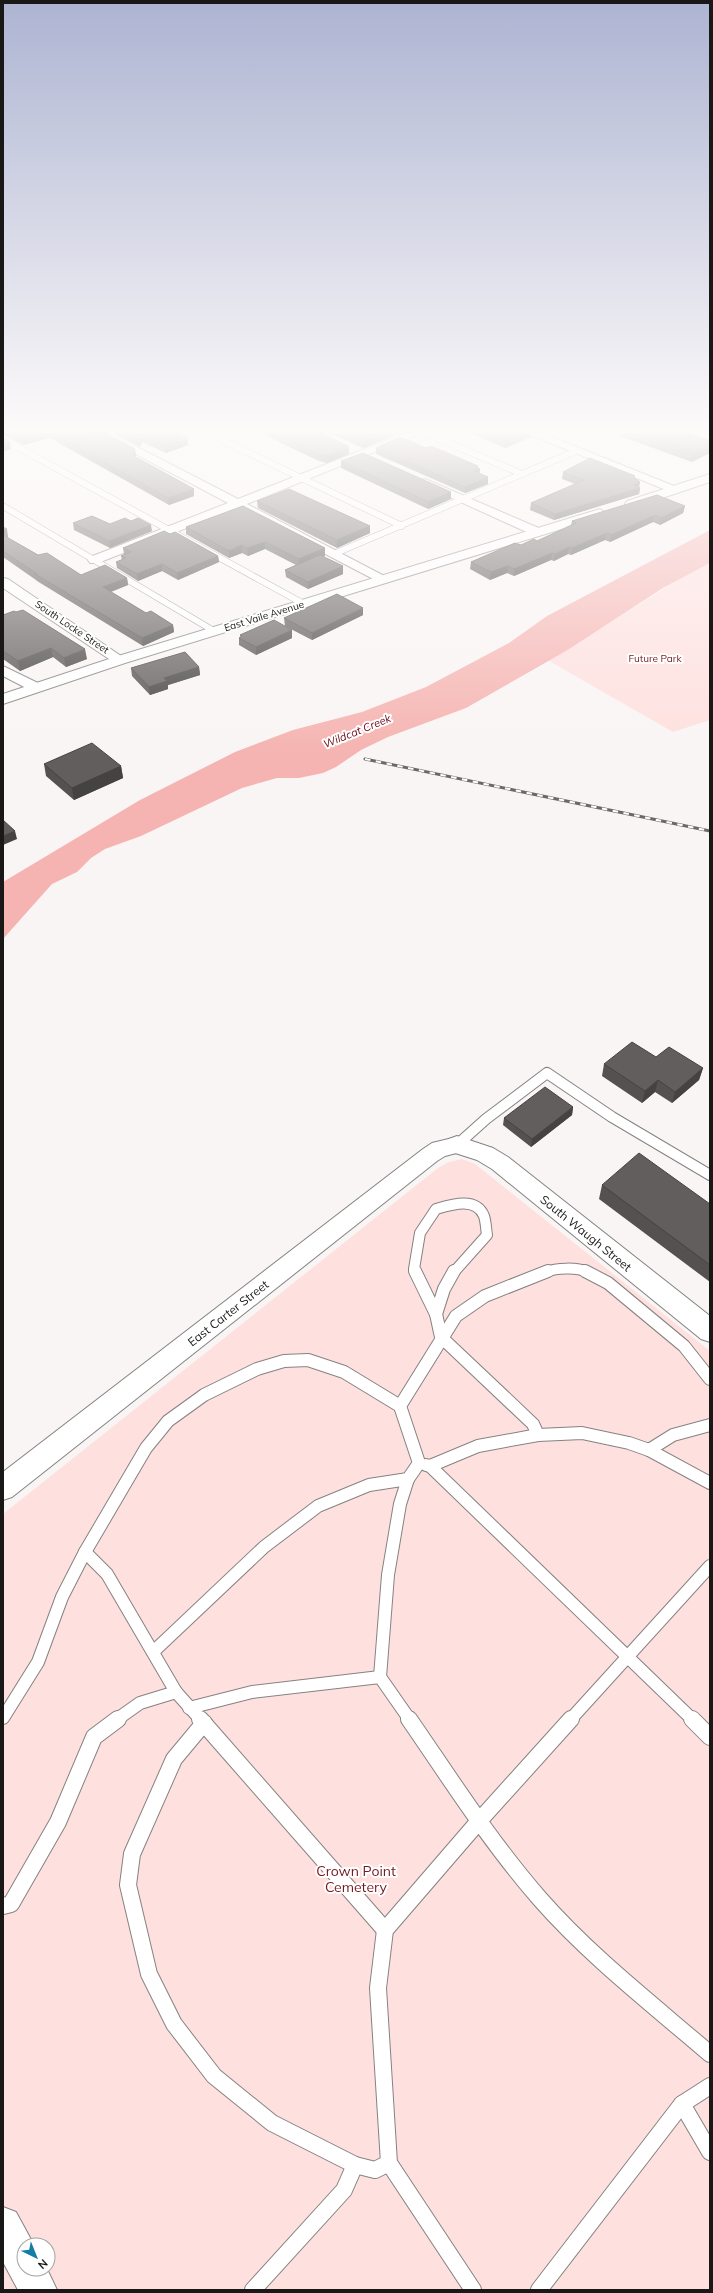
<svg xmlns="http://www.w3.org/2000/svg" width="713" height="2293" viewBox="0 0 713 2293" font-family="Mulish,sans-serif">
	<rect width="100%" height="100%" fill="#faf5f5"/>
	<g fill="#fee0de" fill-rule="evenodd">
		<path d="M710,560V720L673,732L549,661Z"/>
		<path d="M462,1159L475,1164L710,1351V2290H3V1514L438,1168L449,1162ZM24,2245H48V2269H24Z"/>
	</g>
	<path fill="#f5b4b1" d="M710,530V563L663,588L566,651L466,708L388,737L361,750L336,767L323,773L299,778H277L242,788L141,836L105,849L91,858L77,872L52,884L3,939V882L140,800L235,752L293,730L362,712L426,687L509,643L547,616Z"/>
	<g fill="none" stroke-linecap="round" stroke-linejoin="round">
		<defs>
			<g id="service-far3">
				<path d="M207,433L402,526"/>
				<path d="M425,433L522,474"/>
				<path d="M3,439L304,604"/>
				<path d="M3,506L214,631"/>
				<path d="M336,553L576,451"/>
			</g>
			<g id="service-far2">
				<path d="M457,1145L486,1119L547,1073L612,1117L710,1175"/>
				<path d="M416,1272L414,1269L420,1233L436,1209C450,1205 476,1196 484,1216C486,1222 486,1229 487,1235L454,1272"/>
				<path d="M546,1272C556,1268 577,1267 587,1272"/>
			</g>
			<g id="service-far1">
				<path d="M415,1271L436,1314L444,1289L454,1271"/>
				<path d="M585,1271L608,1283L684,1346L710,1379"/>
				<path d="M436,1314L441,1337L533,1424L538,1435"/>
				<path d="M649,1450L673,1435L710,1425"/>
				<path d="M426,1465L430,1466L478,1446L538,1435L582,1433L629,1443L649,1450L710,1483"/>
				<path d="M430,1466L693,1720"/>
				<path d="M408,1479L400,1504L388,1575L380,1677L410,1720"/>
				<path d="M85,1552L107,1574L176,1692"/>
				<path d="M153,1652L264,1547L318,1506L369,1485L408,1479L419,1463L400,1406L456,1316L485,1296L548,1271"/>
				<path d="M189,1708L252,1692L380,1677"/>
				<path d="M3,1718L38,1662L62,1597L85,1552L146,1448L168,1421L204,1395L257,1369L284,1361L308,1360L344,1372L400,1406"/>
				<path d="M116,1720L140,1703L176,1692L201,1720"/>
				<path d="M570,1720L710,1566"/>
			</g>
			<g id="service">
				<path d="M200,1719L385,1930"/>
				<path d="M409,1719C451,1780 491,1843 540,1899C590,1956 652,2004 710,2054"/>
				<path d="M692,1719L710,1737"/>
				<path d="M204,1723L174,1759L132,1854L128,1885L149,1974L174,2024L214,2076L272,2123L355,2165L375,2170L389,2163"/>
				<path d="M3,1906L11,1904L58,1822L94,1737L118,1719"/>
				<path d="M682,2104L710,2152"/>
				<path d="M253,2290L344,2190L355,2165"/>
				<path d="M473,2290L389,2163L378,1988L385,1930L479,1821L571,1719"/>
				<path d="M539,2290L682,2104L710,2086"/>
			</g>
			<g id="minor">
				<path d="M96,433H110L238,499L405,433H421L247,504L390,579L384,583L379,582L237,508L98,563H90L88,560L90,557L228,503Z"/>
				<path d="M526,433H542L679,488L681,490L675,494L671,492Z"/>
				<path d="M425,479L541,529L543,532L541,535H533L421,484L419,482L421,480Z"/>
				<path d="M3,578L8,579L127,660L120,664L115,663L3,588Z"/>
				<path d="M3,666L40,684L42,687L40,690H30L3,676Z"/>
				<path d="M457,1137L464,1139L467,1145L464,1151L445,1156L437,1161L12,1497L3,1500V1472L423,1149L432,1143Z"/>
				<path d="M3,2207L16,2212L34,2245H24V2269H47L57,2290H18L3,2262Z"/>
			</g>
			<g id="tertiary">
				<path d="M710,474V482L635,507H627L625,504L627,501Z"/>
				<path d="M600,509L606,513L604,516L125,663L3,704V694L115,657Z"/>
				<path d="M457,1136L493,1148L508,1157L710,1316V1342L701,1339L492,1169L477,1160L449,1151L446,1145L449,1139Z"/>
			</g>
		</defs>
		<use href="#service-far3" stroke="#868282" stroke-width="7"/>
		<use href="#service-far2" stroke="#868282" stroke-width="12"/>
		<use href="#service-far1" stroke="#868282" stroke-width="14"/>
		<use href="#service" stroke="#868282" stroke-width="18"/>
		<use href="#minor" stroke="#868282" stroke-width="2"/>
		<use href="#tertiary" stroke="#868282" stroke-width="2"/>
		<use href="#service-far3" stroke="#fff" stroke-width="6"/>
		<use href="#service-far2" stroke="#fff" stroke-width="10"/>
		<use href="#service-far1" stroke="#fff" stroke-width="12"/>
		<use href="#service" stroke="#fff" stroke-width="16"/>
		<use href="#minor" fill="#fff" fill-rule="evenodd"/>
		<use href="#tertiary" fill="#fff" fill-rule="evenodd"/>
		<defs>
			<path id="rail" d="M365,759L710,831"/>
		</defs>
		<use href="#rail" stroke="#6b6968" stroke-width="3"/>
		<use href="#rail" stroke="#fff" stroke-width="2" stroke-dasharray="5.5" stroke-linecap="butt"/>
	</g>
	<g fill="#555151">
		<path d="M3,433H105L135,449L136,456L135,457L194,496L169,505L50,438L23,445L5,435H3Z"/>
		<path d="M114,433H178L188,438V445L166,453L142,442L140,447Z"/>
		<path d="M260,433H322L349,454L327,463L319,461Z"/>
		<path d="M330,433H399L363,448Z"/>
		<path d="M471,433H531V437L505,448Z"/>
		<path d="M620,433H688L710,441L692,462L620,436Z"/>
		<path d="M376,448H426L480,469L479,473L488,484L465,493L376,454Z"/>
		<path d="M341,461L451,492V499L428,509L341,468Z"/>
		<path d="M563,472L634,478L639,487L640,488L639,494L554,520L530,510L531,503L575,484L562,479Z"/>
		<path d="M257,501L370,526V533L337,548L258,508Z"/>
		<path d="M243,506L325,556H323L343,574L308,589L286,577L285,570L296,565L265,549L248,556L242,553L229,558L186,534V527Z"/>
		<path d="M685,506L683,513L660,525L653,522L610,542L605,540L571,555L568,554L554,561L551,560L514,576L507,573L490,580L470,569L471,562L521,545L537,541L571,525L572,521Z"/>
		<path d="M73,523L110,524L152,531L110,548L74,530Z"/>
		<path d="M3,527L8,537H7L38,555L81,575L127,578L128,585L111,592L146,613L173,625L174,632L143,646L37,581L36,580L3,557Z"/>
		<path d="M123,548L218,556L219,562L178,580L162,571L138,581L117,568L116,562L122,560L121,556L124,554Z"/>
		<path d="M3,615L87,659L66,667L53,657L20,671L3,659Z"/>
		<path d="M363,615L312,640L285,626L284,618Z"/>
		<path d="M292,630V638L256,655L239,645V638L241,637L240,635Z"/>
		<path d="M199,667L200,675L168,685V689L150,695L132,676L131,668Z"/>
		<path d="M44,764L121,766L123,778L74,800L46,776Z"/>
		<path d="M656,1057L703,1068L699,1080L672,1103L655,1092L642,1103L602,1076L604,1064Z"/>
		<path d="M573,1107L572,1115L531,1147L503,1125L504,1118Z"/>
		<path d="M602,1185L710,1204V1282L599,1199Z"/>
	</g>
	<g fill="#454242">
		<path d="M41,433H49L50,438L23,445L22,438Z"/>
		<path d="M383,433H399L363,448V442Z"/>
		<path d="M524,433H531V437L505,448L506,441Z"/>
		<path d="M142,436V442L140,447L139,440Z"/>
		<path d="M188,438V445L166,453L165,446Z"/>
		<path d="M10,442L11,449L3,452V445Z"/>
		<path d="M710,444V453L692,462L694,452Z"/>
		<path d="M349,447V454L327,463V456Z"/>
		<path d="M135,449L136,456L133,462L132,455Z"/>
		<path d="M478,466L477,470L480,469L479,475L474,478L476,467Z"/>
		<path d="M488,477V484L465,493V487Z"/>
		<path d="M640,482L639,488H640L639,494L554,520L555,514Z"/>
		<path d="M194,489V496L169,505L168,498Z"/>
		<path d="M451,492V499L428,509V502Z"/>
		<path d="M685,506L683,513L660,525L661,518Z"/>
		<path d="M655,515L653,522L610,542L611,535Z"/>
		<path d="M151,525L152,531L110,548L109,541Z"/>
		<path d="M370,526V533L337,548V540Z"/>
		<path d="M7,529L8,537L3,538V531Z"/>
		<path d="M607,533L605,540L571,555L572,548Z"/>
		<path d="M265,542V549L248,556L247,548Z"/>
		<path d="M242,545V553L229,558V551Z"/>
		<path d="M569,547L568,554L554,561L555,554Z"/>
		<path d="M325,548V556L299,566V559Z"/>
		<path d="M552,553L551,560L514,576V569Z"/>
		<path d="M218,556L219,562L178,580L177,573Z"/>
		<path d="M162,564V571L138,581L137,574Z"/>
		<path d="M343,566V574L308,589V582Z"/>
		<path d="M508,566L507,573L490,580L491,572Z"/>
		<path d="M127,578L128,585L104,594L103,587Z"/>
		<path d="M363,608V615L312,640V633Z"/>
		<path d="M173,625L174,632L143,646L142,638Z"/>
		<path d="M292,630V638L256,655V647Z"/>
		<path d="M51,648L53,657L20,671L18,661Z"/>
		<path d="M85,649L87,659L66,667L64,658Z"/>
		<path d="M199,667L200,675L168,685V689L150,695L149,687L164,678Z"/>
		<path d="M121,766L123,778L74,800L72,788Z"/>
		<path d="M15,831L17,839L3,845V836Z"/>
		<path d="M703,1068L699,1080L672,1103L675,1092Z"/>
		<path d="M658,1080L655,1092L642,1103L645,1091Z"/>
		<path d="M573,1107L572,1115L531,1147L532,1139Z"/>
	</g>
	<g fill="#635e5e" stroke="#454242">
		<path d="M12,433H41L22,438Z"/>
		<path d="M52,433H105L135,449L132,455L194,489L168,498Z"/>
		<path d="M125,433H178L188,438L165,446L142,436L139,440Z"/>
		<path d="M274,433H322L349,447L327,456L319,455Z"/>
		<path d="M345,433H383L363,442Z"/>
		<path d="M487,433H524L506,441Z"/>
		<path d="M643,433H688L710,441V444L694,452Z"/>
		<path d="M400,437L426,448L431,446L478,466L476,467L480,469L474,471L488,477L465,487L376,448Z"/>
		<path d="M3,438L10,442L3,445Z"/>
		<path d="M363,453L451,492L428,502L341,461Z"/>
		<path d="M590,458L635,476L633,477L640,482L634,485L640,488L555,514L531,503L584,480L563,472Z"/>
		<path d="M289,489L370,526L337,540L257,501Z"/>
		<path d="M657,495L685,506L661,518L655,515L611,535L607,533L572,548L569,547L555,554L552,553L514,569L508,566L491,572L471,562L515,543L521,545L534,539L537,541L576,523L572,521Z"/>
		<path d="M243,506L325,548L299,559L265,542L247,548L242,545L229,551L186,527Z"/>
		<path d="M92,516L110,524L125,518L131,521L138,518L151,525L109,541L73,523Z"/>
		<path d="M3,527L7,529L3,531Z"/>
		<path d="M164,531L170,534L175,532L218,556L177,573L162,564L137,574L116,562L126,558L121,556L131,552L123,548Z"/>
		<path d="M3,535L38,555L47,553L81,575L105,565L127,578L103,587L146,613L151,611L173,625L142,638L35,574H37L3,551Z"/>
		<path d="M320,555L343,566L308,582L285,570Z"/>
		<path d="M337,594L363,608L312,633L284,618Z"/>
		<path d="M23,610L85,649L64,658L51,648L18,661L3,651V615L14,611L16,612Z"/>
		<path d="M274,620L292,630L256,647L239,638L242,636L240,635Z"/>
		<path d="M185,652L199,667L164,678L167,681L149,687L131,668Z"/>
		<path d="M92,743L121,766L72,788L44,764Z"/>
		<path d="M3,820L15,831L3,836Z"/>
		<path d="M632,1042L656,1057L669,1047L703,1068L675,1092L658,1080L645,1091L604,1064Z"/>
		<path d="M545,1087L573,1107L532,1139L504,1118Z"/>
		<path d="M639,1153L710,1204V1265L602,1185Z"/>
	</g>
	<linearGradient id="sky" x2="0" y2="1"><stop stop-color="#adb4d2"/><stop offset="0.57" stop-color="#fdfafa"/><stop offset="1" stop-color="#fdfafa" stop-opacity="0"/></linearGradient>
	<rect width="713" height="754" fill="url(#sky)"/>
	<g text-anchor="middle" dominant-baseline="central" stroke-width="4" stroke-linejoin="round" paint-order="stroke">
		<g font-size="10" fill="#191817" stroke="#fff">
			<text transform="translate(264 616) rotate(-17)">East Vaile Avenue</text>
			<text transform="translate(72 627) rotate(34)">South Locke Street</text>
		</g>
		<g font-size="10" fill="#741820" stroke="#fff">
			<text x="655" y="658">Future Park</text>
		</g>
		<g font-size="11" font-style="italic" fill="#6b0d19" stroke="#fff">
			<text transform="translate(357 731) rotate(-22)">Wildcat Creek</text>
		</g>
		<g font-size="12" fill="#191817" stroke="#fff">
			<text transform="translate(586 1233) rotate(39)">South Waugh Street</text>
			<text transform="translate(228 1313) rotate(-38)">East Carter Street</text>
		</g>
		<g font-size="14" fill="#741820" stroke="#fff">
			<text x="356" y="1871">Crown Point<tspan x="356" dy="16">Cemetery</tspan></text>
		</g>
	</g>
	<rect width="713" height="2293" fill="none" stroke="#191817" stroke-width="8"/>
	<g transform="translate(36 2257) rotate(137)"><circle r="19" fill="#ffffff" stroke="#a3a3a2"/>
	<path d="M0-3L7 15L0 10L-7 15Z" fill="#127da6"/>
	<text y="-6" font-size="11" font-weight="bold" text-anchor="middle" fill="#191817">N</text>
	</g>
</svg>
